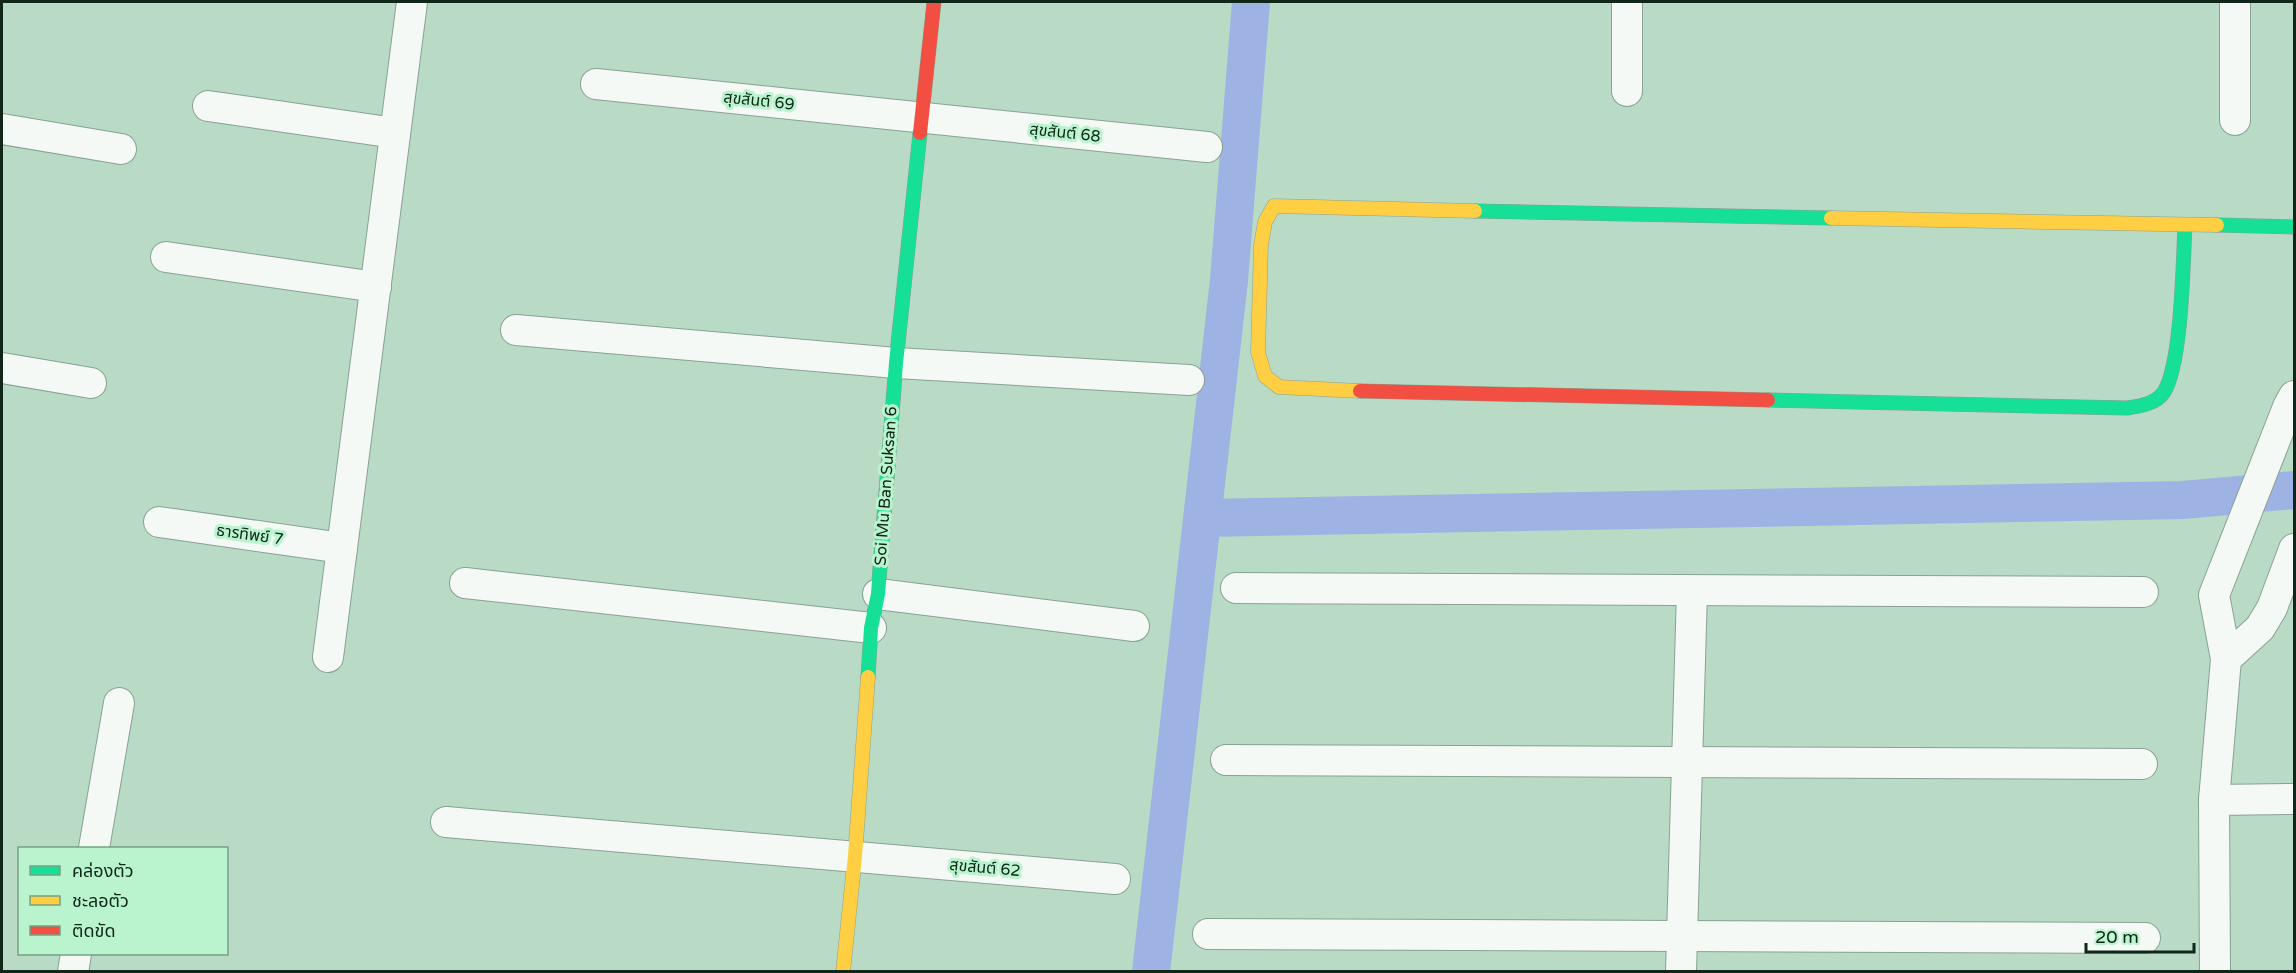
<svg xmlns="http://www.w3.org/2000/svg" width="2296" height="973" viewBox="0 0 2296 973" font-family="'Varela Round','Noto Sans Thai',sans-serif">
	<rect width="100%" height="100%" fill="#b9dac5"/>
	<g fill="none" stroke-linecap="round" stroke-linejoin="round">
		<g stroke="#9eb2e4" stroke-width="38">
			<path d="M1203,518L2183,500L2294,490"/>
			<path d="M1151,972L1229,280L1251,2"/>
		</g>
		<defs>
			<g id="street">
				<path d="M2235,2V120"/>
				<path d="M596,84L1207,147"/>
				<path d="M1627,91V2"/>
				<path d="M208,106L395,133"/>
				<path d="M2,129L121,149"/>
				<path d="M166,257L376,287"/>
				<path d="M516,330L896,363L1189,380"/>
				<path d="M2,368L91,383"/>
				<path d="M159,522L342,548"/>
				<path d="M465,583L871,628"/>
				<path d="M1236,588L2143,592"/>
				<path d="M878,594L1134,626"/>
				<path d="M328,657L412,2"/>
				<path d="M2226,659L2260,628L2272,608L2294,549"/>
				<path d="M1226,760L2142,764"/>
				<path d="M2214,800L2294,799"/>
				<path d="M446,822L1115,879"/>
				<path d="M94,848L119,703"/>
				<path d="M1208,934L2145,938"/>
				<path d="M73,972L76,954"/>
				<path d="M1681,972L1692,591"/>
				<path d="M2215,972L2214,800L2226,659L2214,595L2288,407L2294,396"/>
			</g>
			<g id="fast">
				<path d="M1475,211L1831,218"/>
				<path d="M2217,225L2294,227"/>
				<path d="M1768,400L2127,408C2140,406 2156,404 2164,392C2182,363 2183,262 2185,225"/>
				<path d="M868,677L871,628L878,594L896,363L920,133"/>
			</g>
			<g id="slow">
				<path d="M1831,218L2217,225"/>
				<path d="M1360,391L1279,387L1265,376L1258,352L1261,245L1265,222L1274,206L1475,211"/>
				<path d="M843,972L855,856L868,677"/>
			</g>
			<g id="jam">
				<path d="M920,133L934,2"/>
				<path d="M1360,391L1768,400"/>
			</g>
		</defs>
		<use href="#street" stroke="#89a292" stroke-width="32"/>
		<use href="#fast" stroke="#89a292" stroke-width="15"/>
		<use href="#slow" stroke="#89a292" stroke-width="15"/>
		<use href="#jam" stroke="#89a292" stroke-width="15"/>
		<use href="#street" stroke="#f4f9f6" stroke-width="30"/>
		<use href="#fast" stroke="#16e098" stroke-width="14"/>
		<use href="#slow" stroke="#ffcf43" stroke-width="14"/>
		<use href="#jam" stroke="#f24e42" stroke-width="14"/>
	</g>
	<g text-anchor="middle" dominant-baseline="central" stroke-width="6" stroke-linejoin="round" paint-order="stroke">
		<g font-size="16" fill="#0f2618" stroke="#b9f4ce">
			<text transform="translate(759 101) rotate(6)">สุขสันต์ 69</text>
			<text transform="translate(1065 133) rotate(6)">สุขสันต์ 68</text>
			<text transform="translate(886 486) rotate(-86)">Soi Mu Ban Suksan 6</text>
			<text transform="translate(250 535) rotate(8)">ธารทิพย์ 7</text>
			<text transform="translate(985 868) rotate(5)">สุขสันต์ 62</text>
		</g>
	</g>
	<rect width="2296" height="973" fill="none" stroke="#0f2618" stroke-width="6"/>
	<rect x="18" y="847" width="210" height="108" fill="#b9f4ce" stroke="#75a285" stroke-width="1.5"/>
	<rect x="30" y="866" width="30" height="9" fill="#16e098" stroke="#75a285" stroke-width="1.5"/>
	<text x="72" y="877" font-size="18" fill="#0f2618">คล่องตัว</text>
	<rect x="30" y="896" width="30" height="9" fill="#ffcf43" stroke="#75a285" stroke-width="1.5"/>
	<text x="72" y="907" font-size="18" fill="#0f2618">ชะลอตัว</text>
	<rect x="30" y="926" width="30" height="9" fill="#f24e42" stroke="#75a285" stroke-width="1.5"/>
	<text x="72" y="937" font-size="18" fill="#0f2618">ติดขัด</text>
	<path d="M2086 943v9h108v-9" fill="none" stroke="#0f2618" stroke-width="3"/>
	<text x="2095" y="943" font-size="18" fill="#0f2618" stroke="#b9f4ce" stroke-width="4.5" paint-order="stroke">20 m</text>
</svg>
